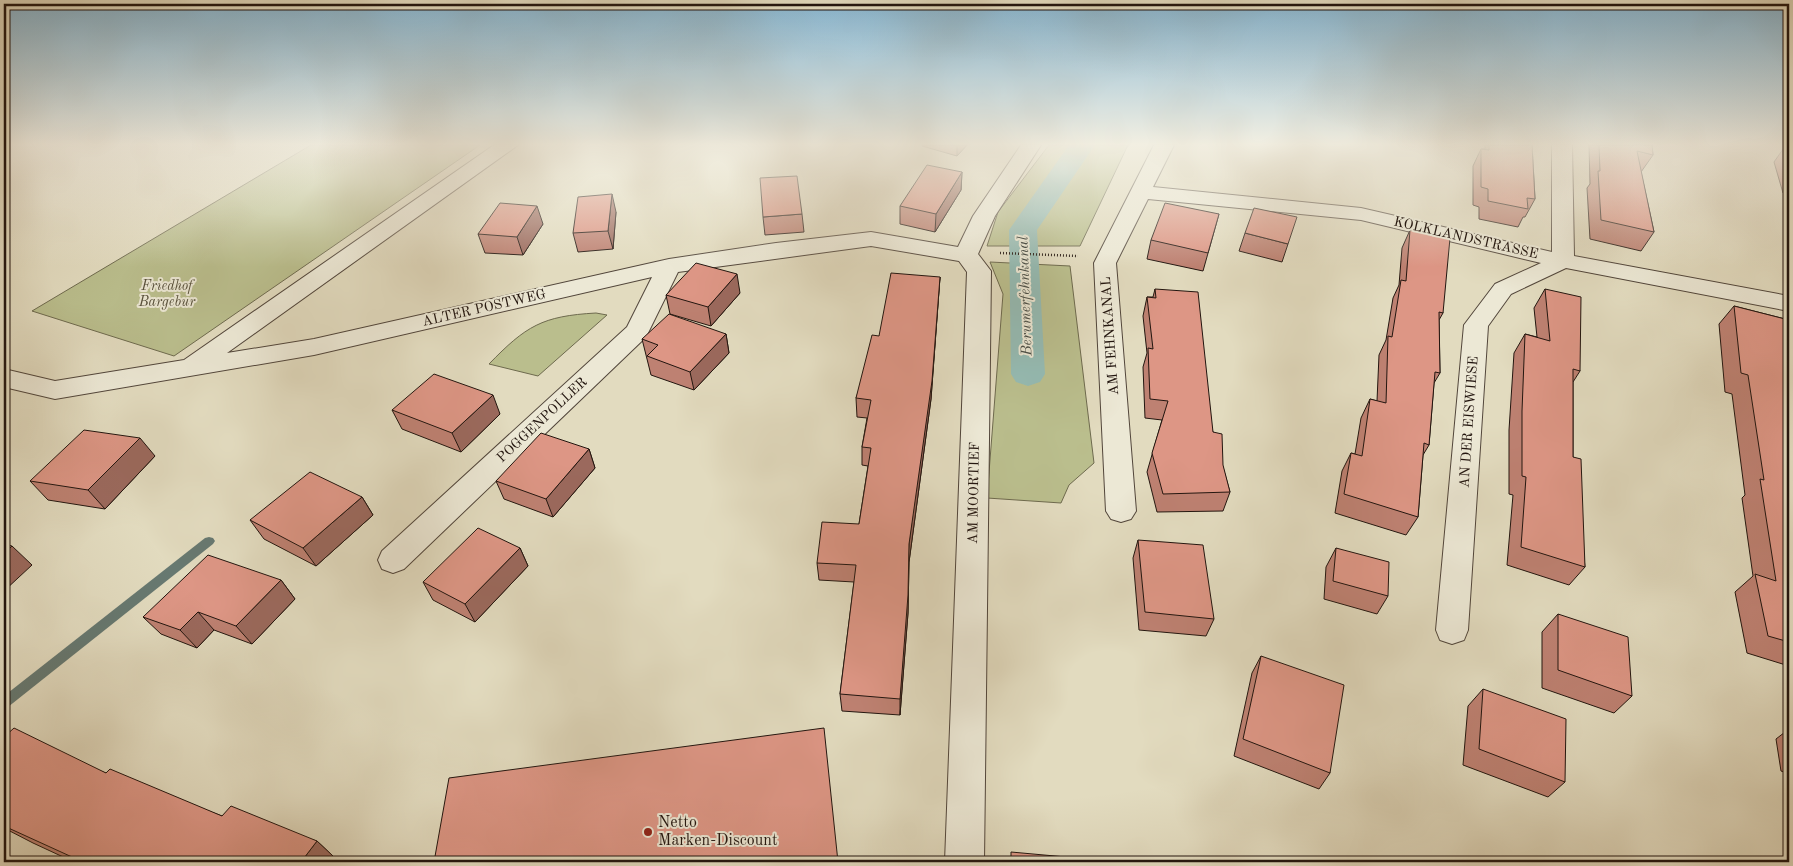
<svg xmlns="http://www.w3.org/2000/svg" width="1793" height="866" viewBox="0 0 1793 866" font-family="'Old Standard TT',serif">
	<rect width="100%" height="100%" fill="#e2dbbf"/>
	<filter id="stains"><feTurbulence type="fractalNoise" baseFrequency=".004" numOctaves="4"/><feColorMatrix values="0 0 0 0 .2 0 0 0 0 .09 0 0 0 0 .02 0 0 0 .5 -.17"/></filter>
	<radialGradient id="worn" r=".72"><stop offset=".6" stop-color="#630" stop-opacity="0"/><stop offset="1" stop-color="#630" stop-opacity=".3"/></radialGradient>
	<g fill="#babe8d" stroke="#6e6a4e">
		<path d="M311,145H480L174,356L32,311Z"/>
		<path d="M1049,145H1128L1080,246H987L998,212Z"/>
		<path d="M990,262L1070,266L1094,463L1069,485L1061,503L987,498L1003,294Z"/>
		<path d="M596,313L607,315L538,376L489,364C526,326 542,316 596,313Z"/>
	</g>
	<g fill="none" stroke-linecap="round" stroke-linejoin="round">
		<path fill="#677971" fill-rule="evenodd" d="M209,537L213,538L215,541L213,544L8,707L4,709V696L205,538Z"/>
		<path fill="#95bbb3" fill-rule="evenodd" d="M1069,145H1095L1037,230L1045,374L1040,382L1028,386L1016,382L1011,374L1009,230Z"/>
		<defs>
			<g id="minor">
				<path d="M494,145H518L227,353L314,339L669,259L776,243L871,232L958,247L973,216L1021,145H1041L995,216L978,254L991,271L984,862H945L967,272L959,261L871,246L678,272L646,337L404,569L393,573L382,569L378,560L382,551L627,327L652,277L314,355L55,399L4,387V369L55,381L184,360Z"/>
				<path d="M1154,145H1174L1153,187L1361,208L1552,252V145H1572L1574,256L1789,296V311L1566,268L1511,294L1488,326L1468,630L1464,640L1452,644L1440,640L1436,630L1464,325L1495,284L1541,263L1361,220L1148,199L1116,263L1136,511L1131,519L1121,522L1111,519L1106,511L1094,263Z"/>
			</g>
		</defs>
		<use href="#minor" stroke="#52463b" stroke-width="2"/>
		<path stroke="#22150f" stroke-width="2.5" stroke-dasharray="1 2" stroke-linecap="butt" d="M1000,253L1078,256"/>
		<use href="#minor" fill="#ece8d5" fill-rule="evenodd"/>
	</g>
	<g fill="#be8172" stroke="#22150f">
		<path d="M922,145H967L957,156L922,146Z"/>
		<path d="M1485,145H1532L1535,199L1525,217H1523L1518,227L1479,219V207L1473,205V166L1481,149H1485Z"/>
		<path d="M1589,145H1652L1653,155L1641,172L1654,232L1641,251L1590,239L1587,188L1590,184Z"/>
		<path d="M1786,145H1789V194L1783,193L1774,162Z"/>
		<path d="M962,172L961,190L935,232L900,224V206Z"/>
		<path d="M616,212L613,249L578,252L573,233Z"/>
		<path d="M802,214L804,232L765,235L763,217Z"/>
		<path d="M1219,214L1203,271L1147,259L1151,240Z"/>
		<path d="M543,224L523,255L485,253L478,234Z"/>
		<path d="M1410,230L1443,313L1439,320L1440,373L1434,383L1429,445L1423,455L1418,517L1406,535L1335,513L1342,471L1351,453L1355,454L1361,418L1370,399L1377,401L1379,355L1386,340L1393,298L1399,285L1402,248Z"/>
		<path d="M1245,233L1288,244L1282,262L1239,251Z"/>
		<path d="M940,277L931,399L909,562L908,613L900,715L842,711L840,694L854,582L819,580L817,563L859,524L868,466L862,465V447L867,418L857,417L856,398L879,336Z"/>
		<path d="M1155,289L1213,432L1230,492L1223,511L1157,512L1147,472L1162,420L1145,418L1143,367L1147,353L1143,316L1147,297H1153Z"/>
		<path d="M1545,289L1580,371L1573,382V457L1585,567L1569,585L1507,565L1513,495L1509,494V430L1514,353L1525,334L1537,337L1534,308Z"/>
		<path d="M740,293L711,326L670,314L666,295Z"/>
		<path d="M1734,306L1789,320V666L1747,653L1735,592L1753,576L1742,498L1745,495L1732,394L1725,392L1719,324Z"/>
		<path d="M726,334L729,353L694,390L651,375L642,339Z"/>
		<path d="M392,410L500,414L461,452L402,429Z"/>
		<path d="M589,449L595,468L553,517L504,499L496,481Z"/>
		<path d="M155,456L105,509L48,500L30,481Z"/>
		<path d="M362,497L373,515L316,566L264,539L250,520Z"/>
		<path d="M1138,540L1214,619L1206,636L1139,630L1133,558Z"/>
		<path d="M520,548L528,566L475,622L433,600L423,582Z"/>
		<path d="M1336,548L1388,596L1377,614L1324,599L1326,567Z"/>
		<path d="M281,580L295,599L252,644L214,630L197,648L161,634L143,617Z"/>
		<path d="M1558,614L1632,696L1614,713L1542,688V632Z"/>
		<path d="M1261,656L1330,773L1319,789L1234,756L1252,673Z"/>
		<path d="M1483,689L1565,782L1548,797L1463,765L1468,706Z"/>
		<path d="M1789,729V774L1781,771L1776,739Z"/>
		<path d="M4,737L106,773L222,816L317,841L333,856L328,862H74L33,843L4,828Z"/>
	</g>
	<g fill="#9b695d" stroke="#22150f">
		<path d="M957,145H967L957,156Z"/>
		<path d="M962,172L961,190L935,232L936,214Z"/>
		<path d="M612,194L616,212L613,249L608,231Z"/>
		<path d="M537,206L543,224L523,255L517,237Z"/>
		<path d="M737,274L740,293L711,326L708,307Z"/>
		<path d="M940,277L931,399L909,562L908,613L900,715V699L909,544Z"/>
		<path d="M726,334L729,353L694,390L690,372Z"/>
		<path d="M493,395L500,414L461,452L452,433Z"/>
		<path d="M140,438L155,456L105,509L88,490Z"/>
		<path d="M589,449L595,468L553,517L546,499Z"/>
		<path d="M362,497L373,515L316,566L303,548Z"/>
		<path d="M12,546L32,565L4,591V554Z"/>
		<path d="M520,548L528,566L475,622L465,604Z"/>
		<path d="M281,580L295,599L252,644L236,626Z"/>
		<path d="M198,612L214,630L197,648L180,630Z"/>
		<path d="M317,841L333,856L328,862H301Z"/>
	</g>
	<g fill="#dd9685" stroke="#22150f">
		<path d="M1489,145H1532L1535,199L1527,198L1528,209L1488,201V189L1481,187V149L1489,150Z"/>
		<path d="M1599,145H1652L1653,155L1637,151L1654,232L1601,220L1598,171H1600Z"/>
		<path d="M927,165L962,172L936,214L900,206Z"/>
		<path d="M797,176L802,214L763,217L760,178Z"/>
		<path d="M612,194L608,231L573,233L578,197Z"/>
		<path d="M500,203L537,206L517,237L478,234Z"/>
		<path d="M1165,203L1219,214L1208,253L1151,240Z"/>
		<path d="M1254,208L1297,217L1288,244L1245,233Z"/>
		<path d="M1410,230L1450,238L1443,313L1439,312L1440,373L1435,372L1429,445L1424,443L1418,517L1344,494L1351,453L1362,456L1370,399L1386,403L1388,336L1392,337L1401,280L1406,281Z"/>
		<path d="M696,263L737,274L708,307L666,295Z"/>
		<path d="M891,273L940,277L932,381L909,544L908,595L900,699L840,694L856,565L817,563L822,522L859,524L871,448L862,447L871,400L856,398L872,335L879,336Z"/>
		<path d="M1155,289L1198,292L1213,432L1222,434L1223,465L1230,492L1163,494L1152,453L1168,401L1150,399L1148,348L1153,349L1147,297L1156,298Z"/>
		<path d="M1545,289L1581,297L1580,371L1573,369V457L1581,459L1585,567L1521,547L1526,477L1522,476V411L1525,334L1550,341Z"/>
		<path d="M1734,306L1789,320V642L1768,636L1755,574L1776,581L1760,479L1764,480L1748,375L1741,373Z"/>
		<path d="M669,314L726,334L690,372L647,356L658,345L642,339Z"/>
		<path d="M434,374L493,395L452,433L392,410Z"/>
		<path d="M84,430L140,438L88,490L30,481Z"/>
		<path d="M541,433L589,449L546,499L496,481Z"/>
		<path d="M310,472L362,497L303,548L250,520Z"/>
		<path d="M478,528L520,548L465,604L423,582Z"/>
		<path d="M1138,540L1203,545L1214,619L1145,612Z"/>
		<path d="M4,544L12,546L4,554Z"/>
		<path d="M1336,548L1389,562L1388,596L1333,581Z"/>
		<path d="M208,555L281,580L236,626L198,612L180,630L143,617Z"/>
		<path d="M1558,614L1628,637L1632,696L1558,670Z"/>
		<path d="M1261,656L1344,685L1330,773L1243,739Z"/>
		<path d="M1483,689L1566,719L1565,782L1479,749Z"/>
		<path d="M14,728L106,773L110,769L222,816L231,806L317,841L301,862H83L4,826V737Z"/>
		<path d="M824,728L838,862H434L449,778Z"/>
		<path d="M1011,852L1077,858V862H1011Z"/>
	</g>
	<linearGradient id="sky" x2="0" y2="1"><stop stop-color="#87b7d3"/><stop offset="0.54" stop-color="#f2efe2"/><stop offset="1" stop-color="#f2efe2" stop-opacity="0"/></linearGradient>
	<rect width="1793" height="267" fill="url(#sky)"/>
	<circle fill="#8f2418" stroke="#ece8d5" stroke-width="2" cx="648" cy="832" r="5"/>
	<g text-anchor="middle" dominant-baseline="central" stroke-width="4" stroke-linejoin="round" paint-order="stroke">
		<g font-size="14" fill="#22150f" stroke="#ece8d5">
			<text transform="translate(1466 238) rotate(13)">KOLKLANDSTRASSE</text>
			<text transform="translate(484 308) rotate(-13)">ALTER POSTWEG</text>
			<text transform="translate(1110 336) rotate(-94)">AM FEHNKANAL</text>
			<text transform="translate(542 420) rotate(-43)">POGGENPOLLER</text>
			<text transform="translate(1469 422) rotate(-86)">AN DER EISWIESE</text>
			<text transform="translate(974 493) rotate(-89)">AM MOORTIEF</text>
		</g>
		<g font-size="14" font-style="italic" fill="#57503b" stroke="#ece8d5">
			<text x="167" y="286">Friedhof<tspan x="167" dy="16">Bargebur</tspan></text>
		</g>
		<g font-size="15" font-style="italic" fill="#4a4f48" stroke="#ece8d5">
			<text transform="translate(1026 296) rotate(-92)">Berumerfehnkanal</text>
		</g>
		<g font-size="16" fill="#22150f" stroke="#ece8d5" text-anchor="start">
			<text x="658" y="823">Netto<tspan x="658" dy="18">Marken-Discount</tspan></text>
		</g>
	</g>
	<rect width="1793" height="866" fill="none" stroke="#e2dbbf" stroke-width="20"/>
	<rect x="5" y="5" width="1783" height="856" fill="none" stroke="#22150f" stroke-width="2.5"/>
	<rect x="10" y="10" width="1773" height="846" fill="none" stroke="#22150f"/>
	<rect width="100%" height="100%" filter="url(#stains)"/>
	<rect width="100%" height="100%" fill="url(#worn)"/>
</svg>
